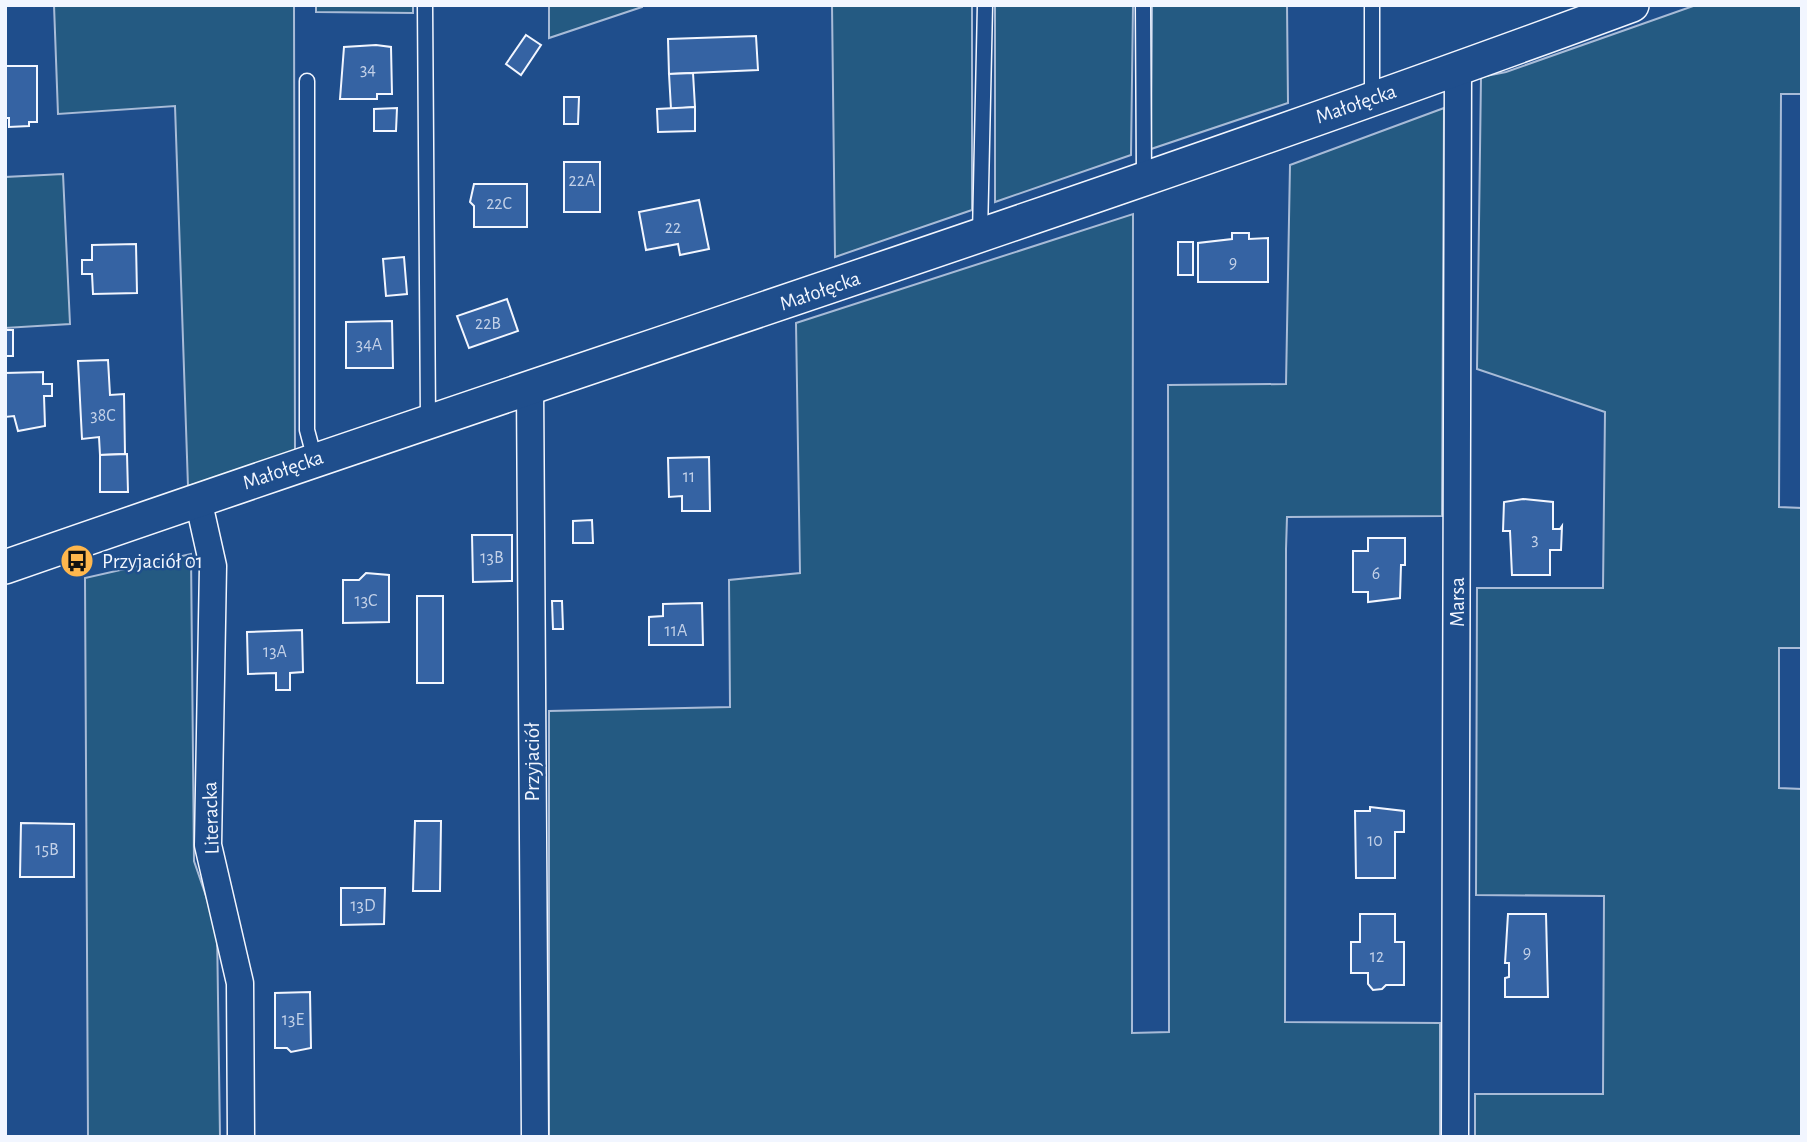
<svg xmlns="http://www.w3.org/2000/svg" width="1807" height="1142" viewBox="0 0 1807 1142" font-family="'Alegreya Sans',sans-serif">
	<rect width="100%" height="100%" fill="#1f4e8c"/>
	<g fill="#245a82" stroke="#a8bbd7" stroke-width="2">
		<path d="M54,5H294L295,456L188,486L175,106L58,114Z"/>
		<path d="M316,5H413V13L316,12Z"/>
		<path d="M549,5H642V7L549,38Z"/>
		<path d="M832,5H972V210L835,257Z"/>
		<path d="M995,5H1133L1131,155L995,202Z"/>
		<path d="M1152,5H1287L1288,103L1151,149Z"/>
		<path d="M1696,5H1802V94H1781L1779,507L1802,508V648H1779V788L1802,789V1137H1475V1094H1603L1604,896L1476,895L1477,588H1603L1605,412L1477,369L1481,77L1506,72Z"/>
		<path d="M1444,108L1442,516L1287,517L1286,549L1285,1022L1440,1023V1137H549V711L730,707L729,580L800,573L796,323L1133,214L1132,1033L1169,1032L1168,385L1286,384L1290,165Z"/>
		<path d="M63,174L70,324L5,328V177Z"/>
		<path d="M191,554L194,861L217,928L220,1137H88L85,578Z"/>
	</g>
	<g fill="#3563a3" stroke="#f2f6ff" stroke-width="2">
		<path d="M526,35L541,45L521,75L506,64Z"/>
		<path d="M756,36L758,70L669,74L668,39Z"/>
		<path d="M376,45L391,47L392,94H377V99H340L344,47Z"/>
		<path d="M5,66H37V122H29V126L9,127V118H5Z"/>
		<path d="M693,73L695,107L671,109L669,74Z"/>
		<path d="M564,97H579L578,124H564Z"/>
		<path d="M695,107V131L658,132L657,109Z"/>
		<path d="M397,108L396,131H374V109Z"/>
		<rect x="564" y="162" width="36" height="50"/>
		<path d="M474,184H527V227H474V206L470,202Z"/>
		<path d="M699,200L709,249L680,255L678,244L646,250L639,212Z"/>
		<path d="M1232,233H1249V239L1268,238V282H1198V243L1232,239Z"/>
		<rect x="1178" y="242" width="15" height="33"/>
		<path d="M136,244L137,293L93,294L92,274H82V260H92V245Z"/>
		<path d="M404,257L407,294L386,296L383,259Z"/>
		<path d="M507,299L518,331L469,348L457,316Z"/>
		<path d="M392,321L393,368H346V322Z"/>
		<rect x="5" y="330" width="8" height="26"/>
		<path d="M108,360L110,395L124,394L125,454L100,455L99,437L82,439L78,361Z"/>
		<path d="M43,372V384H52V396H44L45,426L18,431L14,416L5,417V373Z"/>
		<path d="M127,454L128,492H100V455Z"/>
		<path d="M709,457L710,511H682V496L669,497L668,458Z"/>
		<path d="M1523,499L1553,502V529H1560L1562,526L1561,550H1550V575H1512L1510,531H1503L1504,502Z"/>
		<path d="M592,520L593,543H573V521Z"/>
		<path d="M472,535H512V581L473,582Z"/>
		<path d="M1368,538H1405V565H1401L1400,598L1368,602V592H1353V551H1368Z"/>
		<path d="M366,573L389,575V622L343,623V580H359Z"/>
		<rect x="417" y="596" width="26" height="87"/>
		<path d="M552,601H562L563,629H553Z"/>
		<path d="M702,603L703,645H649V617L663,616V604Z"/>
		<path d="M302,630L303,672L290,673V690H276V673L248,674L247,632Z"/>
		<path d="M1370,807L1404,811V832H1395V878H1356L1355,811H1370Z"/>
		<path d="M415,821H441L440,891H413Z"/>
		<path d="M21,823L74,824V877H20Z"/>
		<path d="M341,888H385L384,924L341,925Z"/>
		<path d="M1360,914H1395V942H1404V985H1386L1382,989L1373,990L1368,984V973H1351V942H1360Z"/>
		<path d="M1508,914H1546L1548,997H1505V978L1509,977V963H1505Z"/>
		<path d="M310,992L311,1048L291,1052L287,1048H275V993Z"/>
	</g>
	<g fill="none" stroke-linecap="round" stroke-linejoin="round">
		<defs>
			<g id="service">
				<path d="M425,5L428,420"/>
				<path d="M1143,5L1144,178"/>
				<path d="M307,81V430L315,460"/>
				<path d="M1372,98V5"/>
				<path d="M980,234L985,5"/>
			</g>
			<g id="minor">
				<path d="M530,386L535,1137"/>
				<path d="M198,499L213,566L208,845L240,983L241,1137"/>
				<path d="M1455,1137L1458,67"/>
			</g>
			<path id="tertiary" d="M5,567C547,378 1094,204 1632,5"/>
		</defs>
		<use href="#service" stroke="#f2f6ff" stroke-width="17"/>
		<use href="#minor" stroke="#f2f6ff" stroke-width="29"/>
		<use href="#tertiary" stroke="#f2f6ff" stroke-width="36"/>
		<use href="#service" stroke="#1f4e8c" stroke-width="14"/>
		<use href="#minor" stroke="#1f4e8c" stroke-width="26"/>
		<use href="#tertiary" stroke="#1f4e8c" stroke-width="33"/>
	</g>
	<defs>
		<symbol id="bus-disc" viewBox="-11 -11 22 22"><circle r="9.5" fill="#ffb74d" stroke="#1f4e8c"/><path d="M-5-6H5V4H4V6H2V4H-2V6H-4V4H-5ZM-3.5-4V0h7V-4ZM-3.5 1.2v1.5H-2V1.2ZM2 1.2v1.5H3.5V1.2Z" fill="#111"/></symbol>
	</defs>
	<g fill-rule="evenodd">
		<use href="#bus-disc" x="58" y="542" width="38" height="38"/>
	</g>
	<g text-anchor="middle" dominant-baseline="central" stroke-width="5" stroke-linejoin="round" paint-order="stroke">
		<g font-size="18" fill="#c3d1e8">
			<text x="368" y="70">34</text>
			<text x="582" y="181">22A</text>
			<text x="499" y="204">22C</text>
			<text x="673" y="228">22</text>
			<text x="1233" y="263">9</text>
			<text x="488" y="324">22B</text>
			<text x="369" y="345">34A</text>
			<text x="103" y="416">38C</text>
			<text x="689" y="477">11</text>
			<text x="1535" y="540">3</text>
			<text x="492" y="558">13B</text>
			<text x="1376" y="574">6</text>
			<text x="366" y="601">13C</text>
			<text x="676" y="631">11A</text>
			<text x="275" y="652">13A</text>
			<text x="1375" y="841">10</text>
			<text x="47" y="850">15B</text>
			<text x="363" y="906">13D</text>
			<text x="1527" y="953">9</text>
			<text x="1377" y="957">12</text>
			<text x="293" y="1020">13E</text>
		</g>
		<g font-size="21" fill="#f2f6ff" stroke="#1f4e8c">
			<text transform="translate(1356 104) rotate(-19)">Małołęcka</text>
			<text transform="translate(820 291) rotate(-19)">Małołęcka</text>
			<text transform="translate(283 470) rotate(-19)">Małołęcka</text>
			<text transform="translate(1457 602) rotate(-90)">Marsa</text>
			<text transform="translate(532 762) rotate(-90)">Przyjaciół</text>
			<text transform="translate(211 818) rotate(-92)">Literacka</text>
		</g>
		<g font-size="21" fill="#f2f6ff" stroke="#1f4e8c" text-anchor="start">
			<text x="102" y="561">Przyjaciół 01</text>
		</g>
	</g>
	<rect width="1807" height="1142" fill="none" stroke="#f2f6ff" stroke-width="14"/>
</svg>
